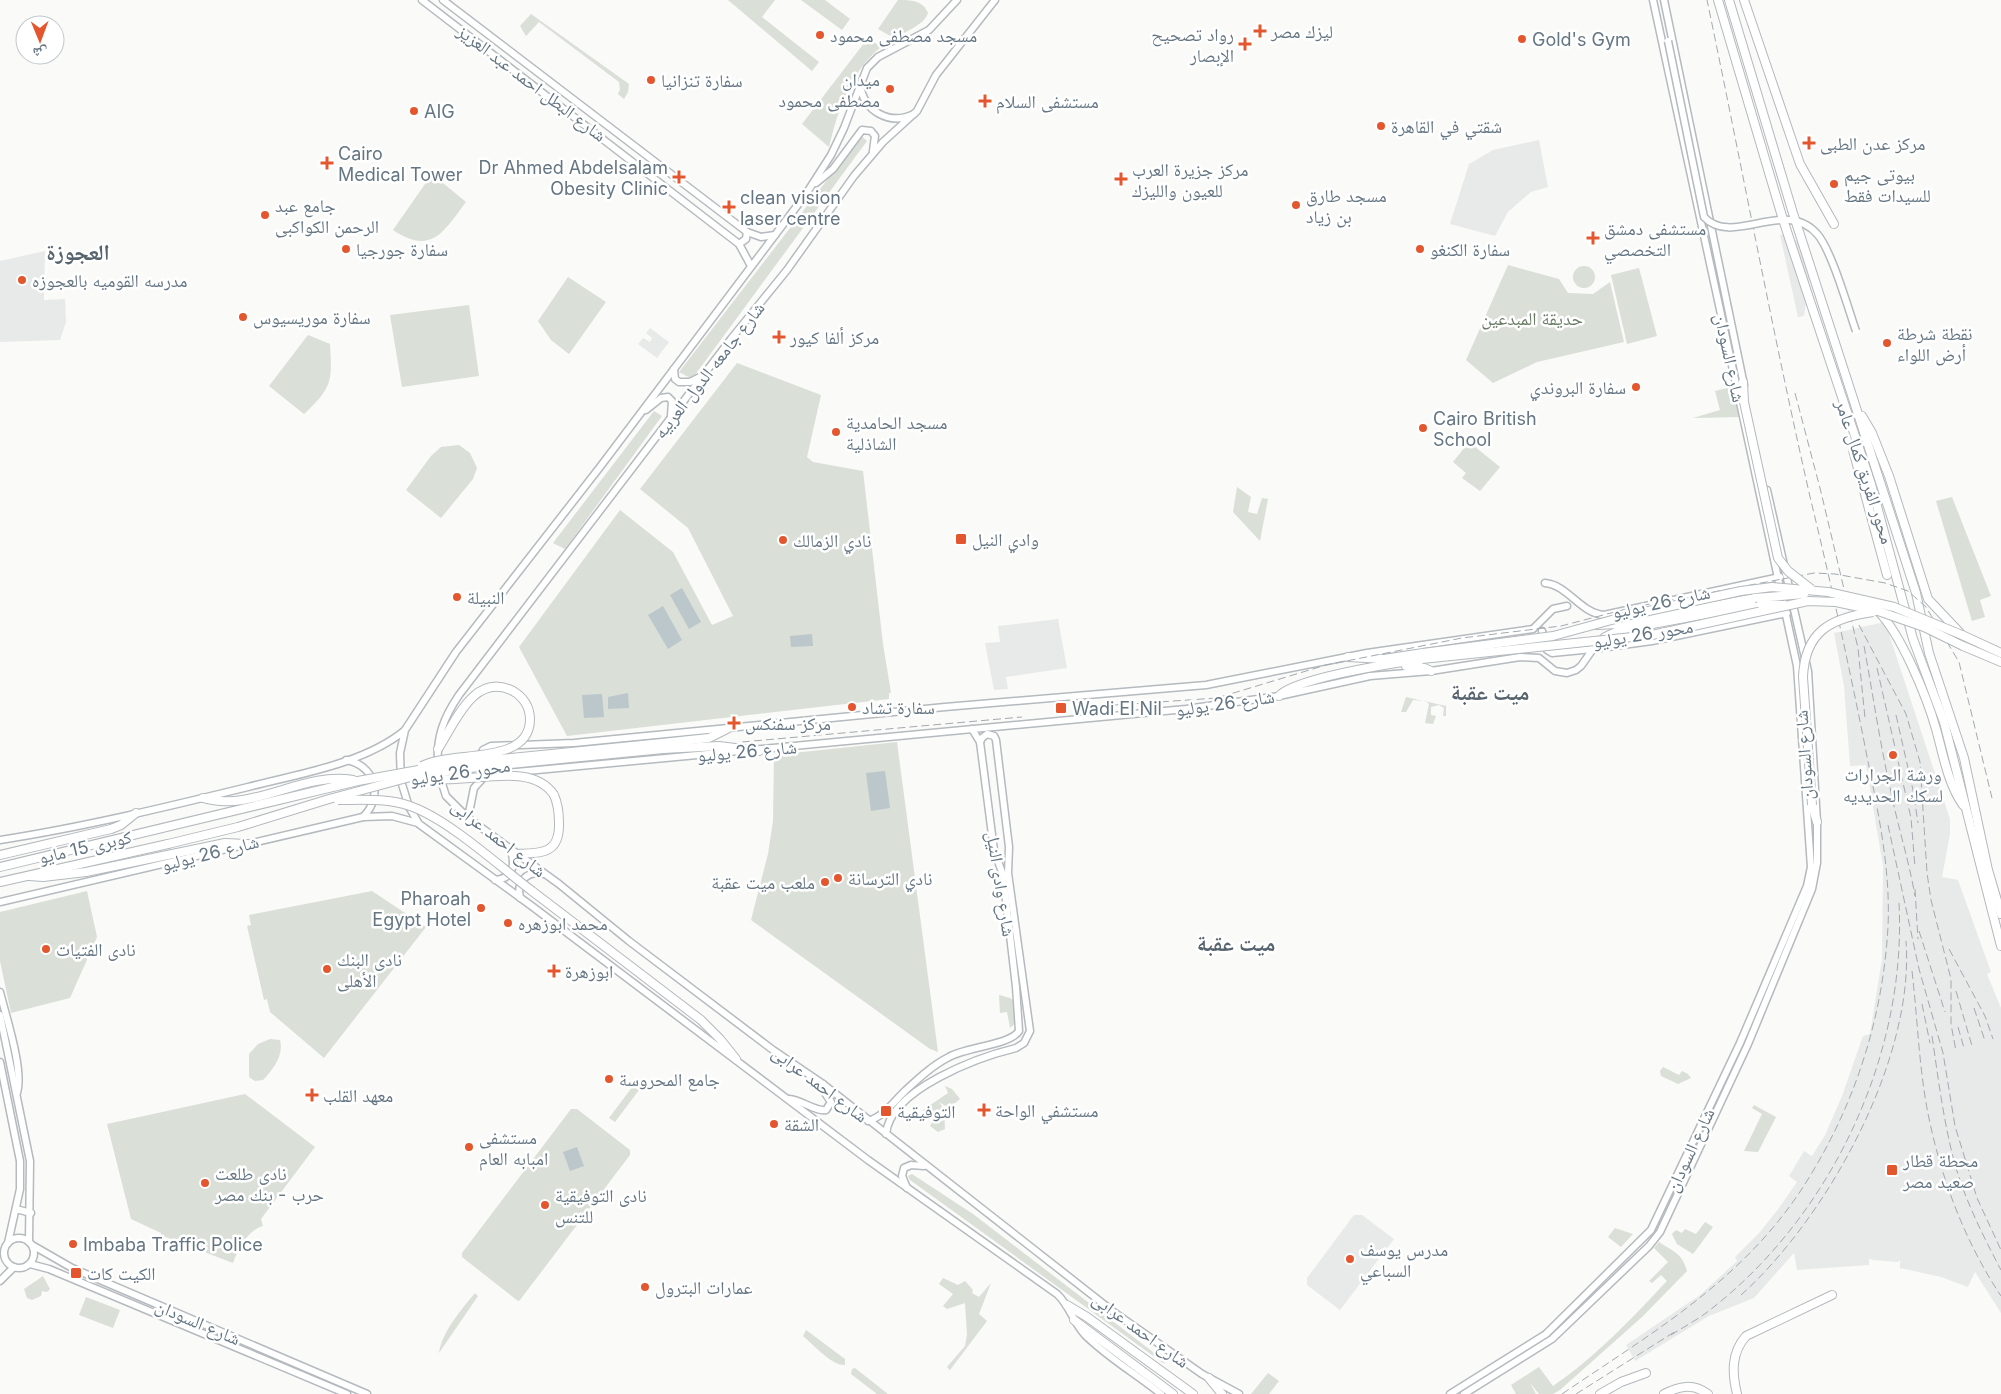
<svg xmlns="http://www.w3.org/2000/svg" width="2001" height="1394" viewBox="0 0 2001 1394" font-family="Inter,'Noto Naskh Arabic',sans-serif">
	<rect width="100%" height="100%" fill="#fafaf8"/>
	<g fill="#e8e9e9">
		<path d="M1539,140L1548,187L1531,192L1508,212L1495,236L1450,224L1469,164L1493,150Z"/>
		<path d="M1786,234L1791,241L1804,239L1810,276L1804,316L1798,317L1780,235Z"/>
		<path d="M45,251L44,300L65,299L66,322L60,340L0,342V261Z"/>
		<path d="M650,328L669,342L657,358L638,344L643,338L650,342L652,338L646,333Z"/>
		<path d="M1058,619L1067,668L1006,677L1008,689L994,690L985,643L1000,642L998,626Z"/>
		<path d="M1885,622L1950,819V834L1942,877L1958,880L1991,972L1987,974L2001,1008V1313L1975,1272L1968,1287L1941,1277L1900,1268V1260L1898,1262L1872,1260L1869,1258V1265L1797,1270L1794,1253L1754,1298L1709,1316L1635,1361L1626,1345L1700,1295L1737,1261L1735,1257L1760,1232L1779,1208L1797,1182L1789,1176L1804,1151L1812,1156L1825,1135L1842,1096L1863,1036L1870,1034L1882,959L1883,866L1866,765L1850,766L1844,686L1834,633Z"/>
		<path d="M1354,1215H1362L1394,1239L1340,1310L1307,1285V1278Z"/>
	</g>
	<g fill="#dadfd7">
		<path d="M728,0H775L762,17L819,62L812,71Z"/>
		<path d="M801,0H825L850,19L842,30Z"/>
		<path d="M898,0C910,0 923,0 928,13C924,25 905,32 894,38L878,29Z"/>
		<path d="M531,14L629,84L628,92L624,99L618,94L620,89L619,82L539,22L526,36L520,26Z"/>
		<path d="M868,38L881,47C850,72 838,110 829,147L802,124Z"/>
		<path d="M861,136L867,141L692,379L679,372Z"/>
		<path d="M432,174L466,202C444,231 432,256 393,230Z"/>
		<path d="M1508,265L1559,279L1568,293L1593,294L1610,282L1624,342L1537,362L1493,383L1466,360Z"/>
		<circle cx="1584" cy="277" r="11"/>
		<path d="M1639,268L1657,336L1627,344L1611,275Z"/>
		<path d="M568,277L606,302L569,354L551,340L538,321Z"/>
		<path d="M469,305L479,376L402,387L390,315Z"/>
		<path d="M308,335L330,344C332,381 333,387 304,414L269,386Z"/>
		<path d="M737,363L821,395L807,457L813,462L863,471L883,644L891,693H889V699L567,736L519,647L620,510L673,552L712,625L733,616L688,528L640,489Z"/>
		<path d="M1735,386L1741,417L1693,418L1720,410L1715,391Z"/>
		<path d="M654,411L662,416L565,549L553,543Z"/>
		<path d="M1469,442L1500,467L1480,491L1462,478L1466,473L1453,462Z"/>
		<path d="M459,445L470,453L477,468L473,479L441,518L406,490L431,456L441,447Z"/>
		<path d="M1237,487L1251,497L1248,512L1257,514L1262,498L1268,499L1260,541L1233,512Z"/>
		<path d="M1952,497L1991,596L1980,600L1985,617L1972,621L1936,501Z"/>
		<path d="M1406,697L1446,706V716H1443L1444,708L1439,705L1431,707V715L1436,716L1433,724L1425,723L1429,704L1426,701L1413,700L1406,712H1401Z"/>
		<path d="M897,742L938,1052L930,1049L751,920L768,854L773,821L774,755Z"/>
		<path d="M87,891L97,937L70,998L11,1013L0,961V912Z"/>
		<path d="M372,891L426,927L324,1058L270,1012L267,999L264,1000L247,926L251,925L249,915Z"/>
		<path d="M999,995L1010,998L1017,1003L1018,1021L1010,1028L1007,1012L1000,1013Z"/>
		<path d="M270,1039L280,1040C284,1056 273,1069 263,1080L255,1081L249,1077V1054L258,1044Z"/>
		<path d="M1663,1067L1679,1075L1682,1071L1688,1074L1691,1078L1678,1084L1661,1076L1660,1071Z"/>
		<path d="M633,1086L639,1090L615,1122L609,1118Z"/>
		<path d="M945,1086L952,1089L960,1099L949,1108L939,1102L944,1109L945,1129L938,1132L930,1126L933,1121L923,1110L948,1093Z"/>
		<path d="M245,1094L315,1147L261,1219L263,1226C248,1230 238,1249 233,1263L181,1243L179,1240L178,1242L161,1235V1233L131,1219L107,1124Z"/>
		<path d="M1754,1105L1776,1117L1758,1152L1744,1151L1762,1114L1752,1108Z"/>
		<path d="M571,1109H577L630,1150V1155L520,1300L518,1301L462,1257V1253Z"/>
		<path d="M912,1174L973,1214L1166,1362L1163,1363L910,1180L908,1176Z"/>
		<path d="M1705,1222L1713,1227L1693,1254L1677,1244L1672,1234L1676,1230L1682,1233L1685,1229L1696,1234Z"/>
		<path d="M1615,1228L1633,1234L1621,1247L1608,1237Z"/>
		<path d="M1659,1242C1674,1252 1682,1253 1687,1271L1642,1317L1560,1390L1553,1394H1539L1530,1383L1536,1394H1516L1511,1385L1539,1367L1553,1386C1597,1356 1631,1319 1667,1281L1661,1275L1652,1283L1649,1281L1668,1262L1654,1248Z"/>
		<path d="M43,1276L50,1289L47,1292L42,1291L41,1296L32,1300L27,1298L24,1289Z"/>
		<path d="M943,1278L958,1285L965,1281L973,1290L972,1293L979,1297L991,1283L979,1314L987,1321L950,1370L947,1367L965,1346L967,1335L965,1303L947,1309L943,1306L953,1294L939,1284Z"/>
		<path d="M475,1293L478,1296L439,1353C442,1332 461,1310 475,1293Z"/>
		<path d="M86,1297L120,1310L113,1328L79,1315Z"/>
		<path d="M806,1330L845,1359V1365C832,1366 814,1345 803,1336Z"/>
		<path d="M855,1368L888,1394H877L851,1374L852,1369Z"/>
		<path d="M1268,1373L1279,1381L1269,1394H1251Z"/>
	</g>
	<g fill="#bbc7cb">
		<path d="M682,588L701,622L689,629L670,595Z"/>
		<path d="M663,606L682,640L668,649L648,615Z"/>
		<path d="M812,634L813,646L791,647L790,636Z"/>
		<path d="M628,693L629,708L608,709V697Z"/>
		<path d="M602,694L604,717L584,718L582,695Z"/>
		<path d="M885,771L890,808L871,811L866,773Z"/>
		<path d="M577,1147L584,1166L570,1171L563,1152Z"/>
	</g>
	<g fill="none" stroke-linecap="round" stroke-linejoin="round">
		<defs>
			<g id="major">
				<path d="M422,0L739,244L751,266"/>
				<path d="M443,0L747,232L761,237L775,235"/>
				<path d="M957,0L929,30L878,57L867,68L844,128L831,155L806,194L600,467L456,652L405,730L400,753L401,781L409,807L419,824L533,907L868,1160L1057,1294C1070,1306 1073,1322 1085,1335C1107,1357 1136,1374 1161,1394"/>
				<path d="M1664,0L1744,385"/>
				<path d="M860,85C864,111 889,126 914,114"/>
				<path d="M816,183L833,169L862,130L871,131L875,136L873,151"/>
				<path d="M739,244L746,239L747,232"/>
				<path d="M674,369L675,379L679,382H690L700,377"/>
				<path d="M646,410L661,398L668,397L672,401L671,416"/>
				<path d="M1545,583C1568,585 1580,613 1604,615L1780,577"/>
				<path d="M1542,631L1547,650L1552,653L1593,649"/>
				<path d="M346,760C375,765 384,796 363,817"/>
				<path d="M438,764C436,737 444,717 459,695L731,339L787,270L854,176L883,142L917,111L936,75L995,0"/>
				<path d="M506,773L1186,709L1279,696L1370,676L1431,671L1520,657L1539,658L1555,671L1567,673L1576,670L1581,666L1593,649L1652,641L1787,613"/>
				<path d="M439,774L446,796L468,818L559,884L629,941L773,1050L823,1084L1115,1313L1202,1374L1239,1394"/>
				<path d="M488,775L480,770L478,761L483,750L491,746L574,743L945,707L1206,685L1367,653L1533,629L1553,609L1567,606"/>
				<path d="M468,818L474,788L484,777"/>
				<path d="M0,840C84,827 166,807 248,787C298,774 363,764 404,731"/>
				<path d="M495,880C512,879 516,866 511,851"/>
				<path d="M520,898C516,882 527,870 543,874"/>
				<path d="M0,902L363,817L392,816L418,823"/>
				<path d="M0,992C6,1017 24,1070 17,1093"/>
				<path d="M0,1015L30,1161L29,1242"/>
				<path d="M0,1062L20,1161V1189L8,1243"/>
				<path d="M789,1099C802,1100 816,1112 826,1110L831,1102L823,1090V1084"/>
				<path d="M868,1121C885,1116 894,1101 906,1090C919,1078 933,1065 949,1057C966,1047 1010,1045 1019,1031L1016,987L1003,875L994,850L980,742L972,729"/>
				<path d="M886,1134C890,1089 979,1057 1016,1048L1024,1043L1030,1031L1008,873L1009,847L996,740L994,736L987,734L982,738L980,742"/>
				<path d="M907,1188L902,1176L904,1168L911,1165L924,1166"/>
				<path d="M16,1209L31,1213"/>
				<circle cx="19" cy="1253" r="15"/>
				<path d="M32,1245L72,1268L367,1394"/>
				<path d="M30,1264L49,1269L347,1394"/>
				<path d="M0,1281L14,1267"/>
				<path d="M1450,1394L1546,1334L1651,1230L1740,1043L1807,886L1811,867L1797,666L1653,0"/>
				<path d="M1464,1394L1552,1339L1649,1246L1660,1232L1748,1044L1812,889L1817,863V822L1808,671L1767,490"/>
			</g>
			<g id="highway">
				<path d="M1718,0L1781,213"/>
				<path d="M1729,0L1792,210"/>
				<path d="M1744,0L1800,164L1834,224"/>
				<path d="M1804,247L1916,593L1929,653L1964,758L1988,870L2001,914"/>
				<path d="M1793,250L1871,484L1913,639L1944,722L2001,946"/>
				<path d="M1743,382L1744,402"/>
				<path d="M1862,416L1872,433L1889,476L1928,599L1962,635L2001,653"/>
				<path d="M1857,441L1853,450L1887,575"/>
				<path d="M1878,611C1901,634 1927,697 1936,729C1943,754 1948,784 1963,805"/>
				<path d="M1597,625L1618,624L1755,598"/>
				<path d="M1963,646L2001,662"/>
				<path d="M1593,649L1605,637L1620,630L1761,604"/>
				<path d="M1348,657L1384,659L1423,653"/>
				<path d="M1406,666H1420L1431,671"/>
				<path d="M1279,696C1295,678 1395,663 1422,659"/>
				<path d="M662,743L709,738L727,729"/>
				<path d="M438,749C455,723 474,671 513,691"/>
				<path d="M663,749L719,746L759,751"/>
				<path d="M203,798C253,813 303,771 353,780"/>
				<path d="M1812,805L1817,822"/>
				<path d="M515,854C540,853 560,855 559,823C559,813 558,804 554,795"/>
				<path d="M0,855L111,829L121,825L136,813"/>
				<path d="M0,867L358,781"/>
				<path d="M29,876L43,877L86,872L225,843L247,844"/>
				<path d="M0,882L168,844"/>
				<path d="M532,891L701,1020L720,1039L736,1059"/>
				<path d="M1067,1305L1087,1317L1193,1394"/>
				<path d="M1074,1320L1173,1394"/>
				<path d="M1209,1378L1222,1394"/>
				<path d="M1600,1394L1621,1382L1646,1373"/>
				<path d="M1664,1394C1679,1386 1693,1383 1708,1394"/>
				<path d="M1737,1394C1732,1373 1731,1353 1746,1336L1832,1295"/>
			</g>
		</defs>
		<use href="#major" stroke="#b5babe" stroke-width="9"/>
		<use href="#highway" stroke="#b4b9bd" stroke-width="10"/>
		<use href="#major" stroke="#fff" stroke-width="6"/>
		<use href="#highway" stroke="#fff" stroke-width="8"/>
		<g stroke="#a2aab0" stroke-width="1" stroke-dasharray="8 4" stroke-linecap="butt">
			<path d="M1795,393L1821,492L1858,648L1865,718"/>
			<path d="M1859,625L1906,714L1920,762L1927,873L1931,900L1951,979V1024L1956,1051"/>
			<path d="M1864,646C1873,695 1880,744 1891,792C1898,827 1909,861 1915,896"/>
			<path d="M1877,668L1911,818L1915,867"/>
			<path d="M1101,706L1217,698L1326,665L1462,638L1561,626L1634,607L1814,573L1835,574L1885,583L1908,591L1926,607L1959,662L1992,798"/>
			<path d="M1896,715L1913,790L1918,823"/>
			<path d="M742,742L1022,717"/>
			<path d="M1888,825L1919,969L1943,1053L1955,1126L1977,1198L2001,1250"/>
			<path d="M1915,889L1918,939"/>
			<path d="M1919,931L1945,1012"/>
			<path d="M1949,949L1985,1016L1993,1039"/>
			<path d="M1912,971C1918,1022 1919,1074 1930,1123C1943,1184 1967,1245 2001,1296"/>
			<path d="M1956,991L1972,1046"/>
			<path d="M1922,1004L1930,1043"/>
			<path d="M1974,1008L1985,1041"/>
			<path d="M1958,1027L1964,1048"/>
			<path d="M1932,1036C1938,1077 1943,1117 1953,1157C1963,1196 1982,1234 2001,1270"/>
			<path d="M1741,1295C1827,1218 1915,1059 1906,941"/>
			<path d="M1671,1335C1682,1328 1695,1321 1706,1313C1829,1220 1907,1057 1899,903"/>
			<path d="M1562,1394C1656,1330 1749,1277 1810,1176C1856,1101 1883,1016 1888,927C1891,862 1875,799 1863,736C1847,657 1830,579 1811,501C1773,335 1742,167 1707,0"/>
			<path d="M1576,1394L1676,1331"/>
		</g>
		<defs>
			<path id="major-bridge" d="M1668,41L1704,217C1733,248 1786,196 1818,235C1832,252 1848,308 1856,331"/>
			<g id="highway-bridge">
				<path d="M1792,210L1804,247"/>
				<path d="M1781,213L1793,250"/>
				<path d="M1744,402L1778,558L1788,571L1811,589"/>
				<path d="M1755,598L1804,594"/>
				<path d="M1761,604L1784,605"/>
				<path d="M1423,653L1553,636L1630,615L1741,591L1772,587L1828,592L1894,607L1962,635"/>
				<path d="M1422,659L1652,635L1808,601L1836,602L1878,611L1924,627L1963,646"/>
				<path d="M422,766C451,750 529,766 530,720C530,707 523,697 513,691"/>
				<path d="M420,776C460,789 529,757 554,795"/>
				<path d="M358,781L451,764L662,743"/>
				<path d="M338,800C362,800 387,798 410,806C448,819 499,866 532,891"/>
				<path d="M1812,805L1803,677C1805,631 1831,618 1873,612"/>
				<path d="M168,844L238,827L329,799L418,775L469,768L663,749"/>
			</g>
		</defs>
		<use href="#major-bridge" stroke="#b5babe" stroke-width="9" stroke-linecap="butt"/>
		<use href="#highway-bridge" stroke="#b4b9bd" stroke-width="10" stroke-linecap="butt"/>
		<use href="#major-bridge" stroke="#fff" stroke-width="6"/>
		<use href="#highway-bridge" stroke="#fff" stroke-width="8"/>
	</g>
	<g fill="#e4572e" stroke="#fff" stroke-width="2">
		<path d="M1257.5 23.5h5v5h5v5h-5v5h-5v-5h-5v-5h5z"/>
		<circle cx="820" cy="35" r="5"/>
		<circle cx="1522" cy="39" r="5"/>
		<path d="M1242.5 36.5h5v5h5v5h-5v5h-5v-5h-5v-5h5z"/>
		<circle cx="651" cy="80" r="5"/>
		<circle cx="890" cy="89" r="5"/>
		<path d="M982.5 93.5h5v5h5v5h-5v5h-5v-5h-5v-5h5z"/>
		<circle cx="414" cy="111" r="5"/>
		<circle cx="1381" cy="126" r="5"/>
		<path d="M1806.5 135.5h5v5h5v5h-5v5h-5v-5h-5v-5h5z"/>
		<path d="M324.5 155.5h5v5h5v5h-5v5h-5v-5h-5v-5h5z"/>
		<path d="M676.5 169.5h5v5h5v5h-5v5h-5v-5h-5v-5h5z"/>
		<path d="M1118.5 171.5h5v5h5v5h-5v5h-5v-5h-5v-5h5z"/>
		<circle cx="1834" cy="184" r="5"/>
		<circle cx="1296" cy="205" r="5"/>
		<path d="M726.5 199.5h5v5h5v5h-5v5h-5v-5h-5v-5h5z"/>
		<circle cx="265" cy="215" r="5"/>
		<path d="M1590.5 230.5h5v5h5v5h-5v5h-5v-5h-5v-5h5z"/>
		<circle cx="346" cy="249" r="5"/>
		<circle cx="1420" cy="249" r="5"/>
		<circle cx="22" cy="280" r="5"/>
		<circle cx="243" cy="317" r="5"/>
		<path d="M776.5 329.5h5v5h5v5h-5v5h-5v-5h-5v-5h5z"/>
		<circle cx="1887" cy="343" r="5"/>
		<circle cx="1636" cy="387" r="5"/>
		<circle cx="1423" cy="428" r="5"/>
		<circle cx="836" cy="432" r="5"/>
		<rect x="955" y="533" width="12" height="12" rx="2.5"/>
		<circle cx="783" cy="540" r="5"/>
		<circle cx="457" cy="597" r="5"/>
		<circle cx="852" cy="707" r="5"/>
		<rect x="1055" y="702" width="12" height="12" rx="2.5"/>
		<path d="M731.5 715.5h5v5h5v5h-5v5h-5v-5h-5v-5h5z"/>
		<circle cx="1893" cy="755" r="5"/>
		<circle cx="838" cy="878" r="5"/>
		<circle cx="825" cy="882" r="5"/>
		<circle cx="481" cy="908" r="5"/>
		<circle cx="508" cy="923" r="5"/>
		<circle cx="46" cy="949" r="5"/>
		<circle cx="327" cy="969" r="5"/>
		<path d="M551.5 963.5h5v5h5v5h-5v5h-5v-5h-5v-5h5z"/>
		<circle cx="609" cy="1079" r="5"/>
		<path d="M309.5 1087.5h5v5h5v5h-5v5h-5v-5h-5v-5h5z"/>
		<path d="M981.5 1102.5h5v5h5v5h-5v5h-5v-5h-5v-5h5z"/>
		<rect x="880" y="1105" width="12" height="12" rx="2.5"/>
		<circle cx="774" cy="1124" r="5"/>
		<circle cx="469" cy="1147" r="5"/>
		<rect x="1886" y="1164" width="12" height="12" rx="2.5"/>
		<circle cx="205" cy="1183" r="5"/>
		<circle cx="545" cy="1205" r="5"/>
		<circle cx="73" cy="1244" r="5"/>
		<circle cx="1350" cy="1259" r="5"/>
		<rect x="70" y="1267" width="12" height="12" rx="2.5"/>
		<circle cx="645" cy="1287" r="5"/>
	</g>
	<g text-anchor="middle" dominant-baseline="central" stroke-width="5" stroke-linejoin="round" paint-order="stroke">
		<g font-size="18" fill="#657683" stroke="#fff" text-anchor="start">
			<text x="1271" y="31">ليزك مصر</text>
			<text x="1234" y="34" text-anchor="end">رواد تصحيح<tspan x="1234" dy="21">الإبصار</tspan></text>
			<text x="830" y="35">مسجد مصطفى محمود</text>
			<text x="1532" y="39">Gold's Gym</text>
			<text x="880" y="79" text-anchor="end">ميدان<tspan x="880" dy="21">مصطفى محمود</tspan></text>
			<text x="661" y="80">سفارة تنزانيا</text>
			<text x="996" y="101">مستشفى السلام</text>
			<text x="424" y="111">AIG</text>
			<text x="1391" y="126">شقتي في القاهرة</text>
			<text x="1820" y="143">مركز عدن الطبى</text>
			<text x="338" y="153">Cairo<tspan x="338" dy="21">Medical Tower</tspan></text>
			<text x="668" y="167" text-anchor="end">Dr Ahmed Abdelsalam<tspan x="668" dy="21">Obesity Clinic</tspan></text>
			<text x="1132" y="169">مركز جزيرة العرب<tspan x="1132" dy="21">للعيون والليزك</tspan></text>
			<text x="1844" y="174">بيوتى جيم<tspan x="1844" dy="21">للسيدات فقط</tspan></text>
			<text x="1306" y="195">مسجد طارق<tspan x="1306" dy="21">بن زياد</tspan></text>
			<text x="740" y="197">clean vision<tspan x="740" dy="21">laser centre</tspan></text>
			<text x="275" y="205">جامع عبد<tspan x="275" dy="21">الرحمن الكواكبى</tspan></text>
			<text x="1604" y="228">مستشفى دمشق<tspan x="1604" dy="21">التخصصي</tspan></text>
			<text x="356" y="249">سفارة جورجيا</text>
			<text x="1430" y="249">سفارة الكنغو</text>
			<text x="32" y="280">مدرسه القوميه بالعجوزه</text>
			<text x="253" y="317">سفارة موريسيوس</text>
			<text x="1897" y="333">نقطة شرطة<tspan x="1897" dy="21">أرض اللواء</tspan></text>
			<text x="790" y="337">مركز ألفا كيور</text>
			<text x="1626" y="387" text-anchor="end">سفارة البروندي</text>
			<text x="1433" y="418">Cairo British<tspan x="1433" dy="21">School</tspan></text>
			<text x="846" y="422">مسجد الحامدية<tspan x="846" dy="21">الشاذلية</tspan></text>
			<text x="972" y="539">وادي النيل</text>
			<text x="793" y="540">نادي الزمالك</text>
			<text x="467" y="597">النبيلة</text>
			<text x="862" y="707">سفارة تشاد</text>
			<text x="1072" y="708">Wadi El Nil</text>
			<text x="745" y="723">مركز سفنكس</text>
			<text x="1893" y="774" text-anchor="middle">ورشة الجرارات<tspan x="1893" dy="21">لسكك الحديديه</tspan></text>
			<text x="848" y="878">نادي الترسانة</text>
			<text x="815" y="882" text-anchor="end">ملعب ميت عقبة</text>
			<text x="471" y="898" text-anchor="end">Pharoah<tspan x="471" dy="21">Egypt Hotel</tspan></text>
			<text x="518" y="923">محمد ابوزهره</text>
			<text x="56" y="949">نادى الفتيات</text>
			<text x="337" y="959">نادى البنك<tspan x="337" dy="21">الأهلى</tspan></text>
			<text x="565" y="971">ابوزهرة</text>
			<text x="619" y="1079">جامع المحروسة</text>
			<text x="323" y="1095">معهد القلب</text>
			<text x="995" y="1110">مستشفي الواحة</text>
			<text x="897" y="1111">التوفيقية</text>
			<text x="784" y="1124">الشقة</text>
			<text x="479" y="1137">مستشفى<tspan x="479" dy="21">امبابه العام</tspan></text>
			<text x="1903" y="1160">محطة قطار<tspan x="1903" dy="21">صعيد مصر</tspan></text>
			<text x="215" y="1173">نادى طلعت<tspan x="215" dy="21">حرب - بنك مصر</tspan></text>
			<text x="555" y="1195">نادى التوفيقية<tspan x="555" dy="21">للتنس</tspan></text>
			<text x="83" y="1244">Imbaba Traffic Police</text>
			<text x="1360" y="1249">مدرس يوسف<tspan x="1360" dy="21">السباعي</tspan></text>
			<text x="87" y="1273">الکيت کات</text>
			<text x="655" y="1287">عمارات البترول</text>
		</g>
		<g font-size="18" fill="#657683" stroke="#fff">
			<text transform="translate(532 83) rotate(37)">شارع البطل احمد عبد العزيز</text>
			<text transform="translate(1730 358) rotate(78)">شارع السودان</text>
			<text transform="translate(709 370) rotate(-52)">شارع جامعه الدول العربيه</text>
			<text transform="translate(1865 472) rotate(72)">محور الفريق كمال عامر</text>
			<text transform="translate(1661 602) rotate(-12)">شارع 26 يوليو</text>
			<text transform="translate(1643 634) rotate(-9)">محور 26 يوليو</text>
			<text transform="translate(1225 703) rotate(-8)">شارع 26 يوليو</text>
			<text transform="translate(747 751) rotate(-5)">شارع 26 يوليو</text>
			<text transform="translate(1804 755) rotate(-94)">شارع السودان</text>
			<text transform="translate(460 772) rotate(-8)">محور 26 يوليو</text>
			<text transform="translate(499 838) rotate(38)">شارع احمد عرابى</text>
			<text transform="translate(85 847) rotate(-13)">كوبرى 15 مايو</text>
			<text transform="translate(210 853) rotate(-14)">شارع 26 يوليو</text>
			<text transform="translate(1001 884) rotate(81)">شارع وادى النيل</text>
			<text transform="translate(820 1084) rotate(37)">شارع احمد عرابى</text>
			<text transform="translate(1690 1150) rotate(-65)">شارع السودان</text>
			<text transform="translate(198 1322) rotate(23)">شارع السودان</text>
			<text transform="translate(1141 1330) rotate(36)">شارع احمد عرابى</text>
		</g>
		<g font-size="18" fill="#687a64" stroke="#fff">
			<text x="1532" y="318">حديقة المبدعين</text>
		</g>
		<g font-size="22" font-weight="bold" fill="#57646e" stroke="#fff">
			<text x="78" y="252">العجوزة</text>
			<text x="1490" y="692">ميت عقبة</text>
			<text x="1236" y="943">ميت عقبة</text>
		</g>
	</g>
	<g transform="translate(40 40) rotate(179)"><circle r="24" fill="#ffffff" stroke="#c1c8cd"/>
	<path d="M0-4L9 19L0 12L-9 19Z" fill="#e4572e"/>
	<text y="-8" font-size="14" font-weight="bold" text-anchor="middle" fill="#657683">ش</text>
	</g>
</svg>
